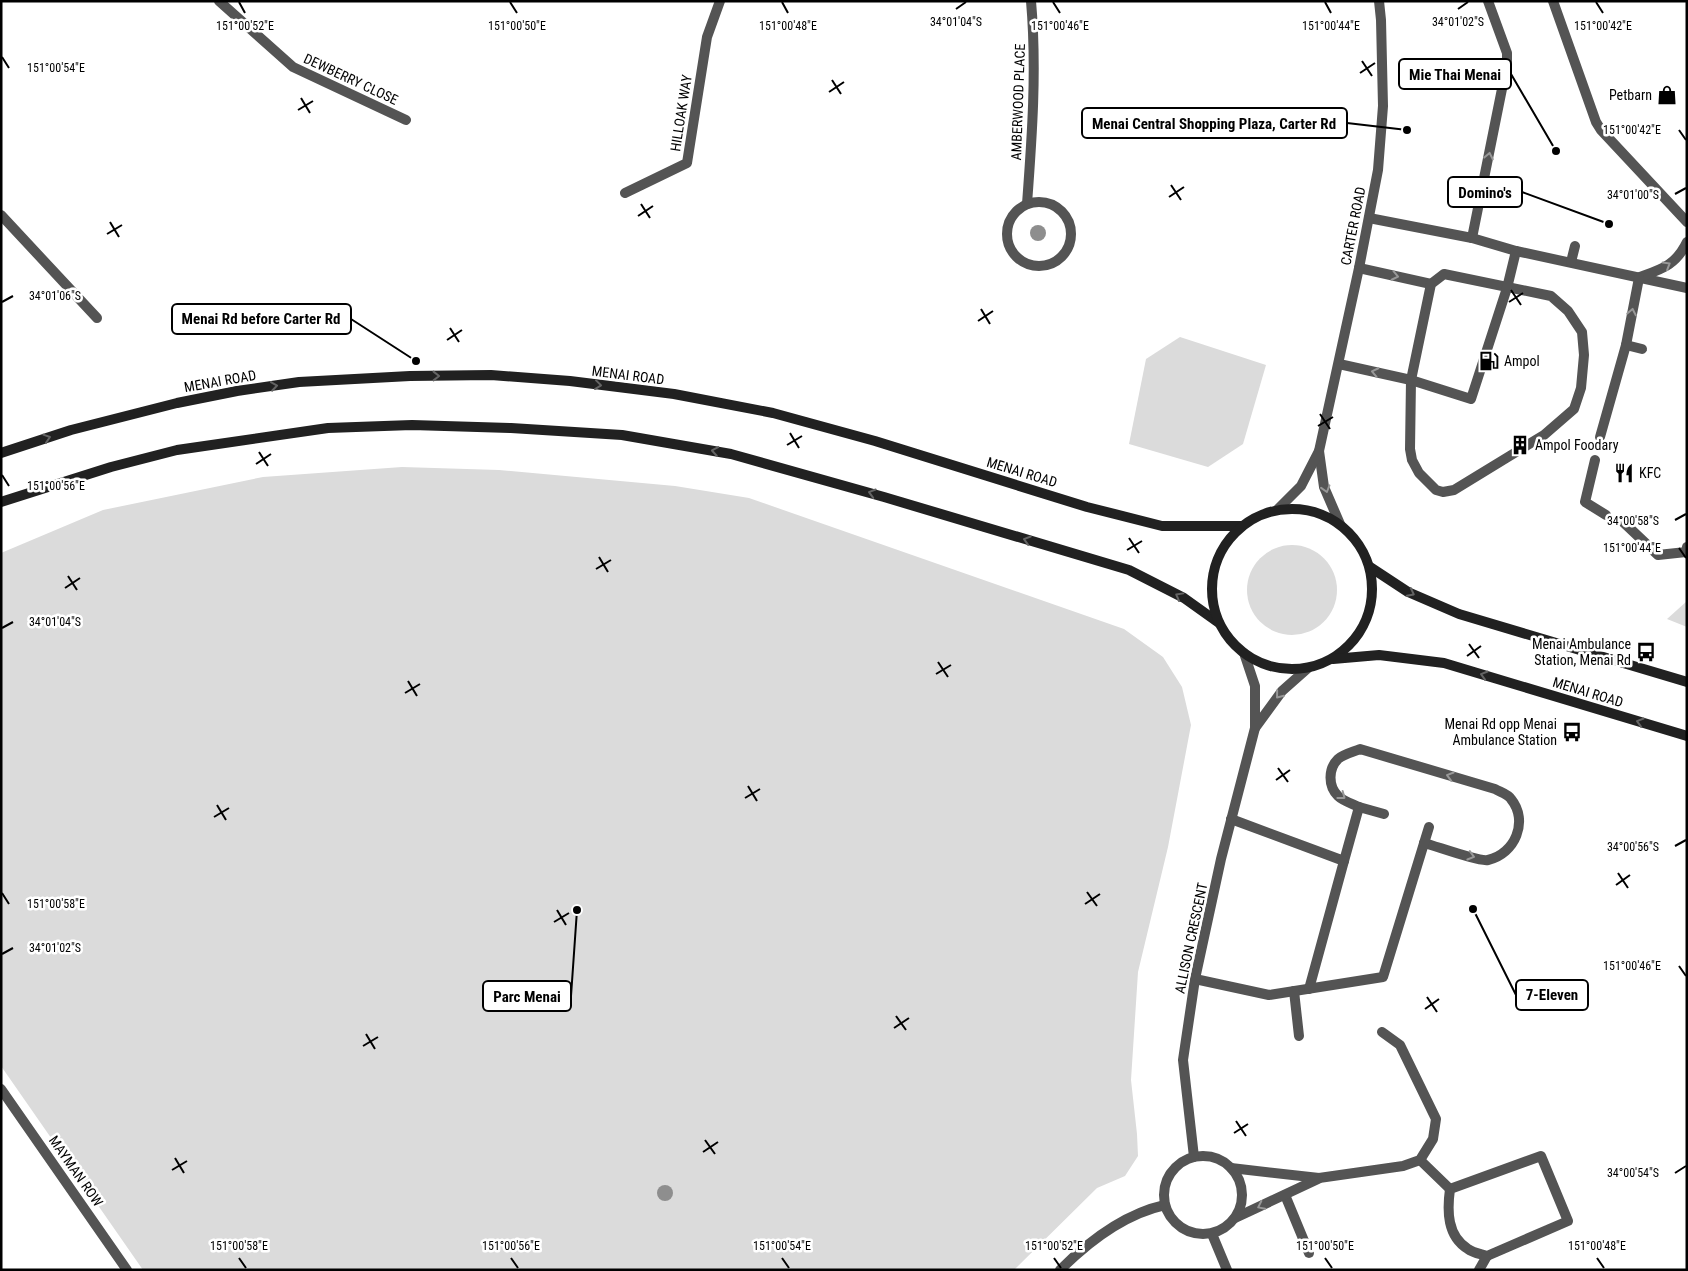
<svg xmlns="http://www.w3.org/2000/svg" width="1688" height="1271" viewBox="0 0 1688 1271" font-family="'Roboto Condensed',sans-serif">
	<rect width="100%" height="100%" fill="#fff"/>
	<g fill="#dbdbdb">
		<path d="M1180,337L1266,365L1243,444L1208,467L1129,444L1146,359Z"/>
		<path d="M402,467L499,470L675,486L749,498L1124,629L1163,657L1182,687L1191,725L1168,847L1138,972L1131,1080L1137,1134L1138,1156L1125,1176L1097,1188L1014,1270H143L1,1066V553L103,510L263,477Z"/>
		<circle cx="1292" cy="590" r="45"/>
		<path d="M1687,601V627L1667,619Z"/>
	</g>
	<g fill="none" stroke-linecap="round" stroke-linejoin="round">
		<g stroke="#545454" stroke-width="10">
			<path d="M1553,1L1596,122L1601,130L1687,222"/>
			<path d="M1369,218L1472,238L1516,251L1687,288"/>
			<path d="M1472,238L1507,64V53L1488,1"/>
			<path d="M1571,262L1575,246"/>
			<path d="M1359,268L1431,284"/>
			<path d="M1444,274L1551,296L1568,311L1582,332L1584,355L1581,388L1574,409L1544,435L1454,490L1443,492L1436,490L1419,473L1412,460L1410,449L1411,380L1431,284Z"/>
			<path d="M1640,277C1662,269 1676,265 1687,242"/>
			<path d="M1626,345L1642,349"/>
			<path d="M1339,364L1411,380L1471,399L1507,288L1516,251"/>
			<path d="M1600,437L1626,345L1639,278"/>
			<path d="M1595,460L1585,502L1606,515"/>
			<path d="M1621,520L1658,555L1686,552L1687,547"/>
			<path d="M1359,807C1353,804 1343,801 1338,796C1328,786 1328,769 1338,759C1344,754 1353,752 1360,749L1495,789C1500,792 1508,794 1511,799C1529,821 1515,854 1488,860C1479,862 1436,846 1424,843"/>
			<path d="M1231,819L1344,861L1359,807L1384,814"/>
			<path d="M1195,979L1269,995L1383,977L1429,827"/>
			<path d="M1309,989L1344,861"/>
			<path d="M1294,991L1299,1036"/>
			<path d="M1541,1156L1568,1221L1487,1256C1481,1254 1473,1253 1468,1249C1447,1236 1447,1211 1450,1189Z"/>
			<path d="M1420,1160L1450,1189"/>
			<path d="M1231,1168L1319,1178L1403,1166L1420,1160L1433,1139L1436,1119L1400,1045L1382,1032"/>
			<path d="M1285,1195L1309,1253"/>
			<path d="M1235,1218L1318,1179"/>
			<path d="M1479,1270L1487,1256"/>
		</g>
		<g stroke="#545454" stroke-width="10">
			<path d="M219,1L293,67L406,120"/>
			<path d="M625,193L687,163L707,37L720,1"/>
			<circle cx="1039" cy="234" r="32"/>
			<path d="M1027,204C1032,137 1037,69 1031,1"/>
			<path d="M1,215L97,318"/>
			<path d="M1,1089L127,1270"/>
			<path d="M1060,1270C1089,1241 1124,1214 1165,1205"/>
		</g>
		<g stroke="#545454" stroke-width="10">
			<path d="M1319,451L1324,487L1340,524"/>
			<path d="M1277,510L1301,486L1319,451L1359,268L1378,170L1383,106L1381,20L1379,1"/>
			<path d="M1255,728L1282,691L1308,668"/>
			<circle cx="1203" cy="1195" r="39"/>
			<path d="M1194,1157L1183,1060L1195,979L1221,859L1255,728V686L1244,653"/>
			<path d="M1212,1234L1227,1270"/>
		</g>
		<g stroke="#212121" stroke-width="10">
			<path d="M1,453L71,430L177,403L237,391L299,382L410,376L491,375L570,381L674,394L773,413L875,441L1087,507L1162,526H1242"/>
			<path d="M1,502L111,467L177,450L328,428L412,425L511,428L622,435L731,454L884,497L1129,570L1184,598L1219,623"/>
			<circle cx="1292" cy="589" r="80"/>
			<path d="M1370,567L1408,592L1459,614L1687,682"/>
			<path d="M1333,659L1379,655L1444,663L1687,736"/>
		</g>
	</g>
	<g fill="#8e8e8e">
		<circle cx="1038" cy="233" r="8"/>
		<circle cx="665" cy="1193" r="8"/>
	</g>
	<defs><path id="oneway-chevron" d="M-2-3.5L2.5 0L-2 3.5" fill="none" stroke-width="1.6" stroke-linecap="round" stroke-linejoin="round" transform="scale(1.25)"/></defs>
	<g stroke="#989898">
		<use href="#oneway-chevron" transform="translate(1489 156) rotate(-79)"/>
		<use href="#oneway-chevron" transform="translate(1667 265) rotate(-31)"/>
		<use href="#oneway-chevron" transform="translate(1395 276) rotate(12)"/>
		<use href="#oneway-chevron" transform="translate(1632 312) rotate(-79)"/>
		<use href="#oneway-chevron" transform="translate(1375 372) rotate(-168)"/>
		<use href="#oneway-chevron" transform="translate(1326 489) rotate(73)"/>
		<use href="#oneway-chevron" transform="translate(1279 695) rotate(129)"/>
		<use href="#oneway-chevron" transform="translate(1450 776) rotate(-164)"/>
		<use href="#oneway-chevron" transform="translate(1342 796) rotate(37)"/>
		<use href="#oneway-chevron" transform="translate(1471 856) rotate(16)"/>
		<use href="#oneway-chevron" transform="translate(1261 1206) rotate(154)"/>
	</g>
	<g stroke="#646464">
		<use href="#oneway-chevron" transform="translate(436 376)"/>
		<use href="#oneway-chevron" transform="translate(598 385) rotate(7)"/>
		<use href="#oneway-chevron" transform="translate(274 386) rotate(-8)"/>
		<use href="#oneway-chevron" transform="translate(47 438) rotate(-18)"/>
		<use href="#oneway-chevron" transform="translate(715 451) rotate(-170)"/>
		<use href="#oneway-chevron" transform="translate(872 493) rotate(-164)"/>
		<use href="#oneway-chevron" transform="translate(1027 540) rotate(-163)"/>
		<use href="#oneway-chevron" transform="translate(1411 593) rotate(27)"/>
		<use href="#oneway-chevron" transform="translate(1179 596) rotate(-151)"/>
		<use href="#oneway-chevron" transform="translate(1484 675) rotate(-163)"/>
		<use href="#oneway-chevron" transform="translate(1640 722) rotate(-163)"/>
	</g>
	<path fill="none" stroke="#000" stroke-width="2" d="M239,2L245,13M510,2L517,13M782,2L788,13M1053,2L1060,13M1325,2L1331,13M1596,2L1603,13M956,9L966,2M1458,9L1468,2M2,57L9,68M1362,61L1372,76M1360,73L1375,63M832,80L841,94M829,92L844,82M301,98L310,113M298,110L313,101M1679,130L1686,140M1171,185L1181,200M1675,194L1686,188M1169,197L1184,187M641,204L650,218M638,216L653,206M110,222L119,237M107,234L122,225M1511,290L1521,305M2,302L13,296M1509,302L1523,293M981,309L990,324M978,321L993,311M450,328L459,342M447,340L462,330M1320,414L1330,429M1318,426L1333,417M790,433L799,448M787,445L802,436M259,452L268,466M256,464L271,454M2,475L9,486M1675,520L1686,514M1129,538L1139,553M1679,548L1686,558M1127,550L1142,541M599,557L608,572M596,569L611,560M68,576L77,590M65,588L80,578M2,628L13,622M1469,644L1479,658M1467,656L1481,646M938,662L948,677M936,674L951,665M408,681L417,696M405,693L420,684M1278,768L1288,782M1276,780L1290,770M748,786L757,801M745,798L760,789M217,805L226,820M214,817L229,808M1675,846L1686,840M1618,873L1628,888M1616,885L1630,875M1087,892L1097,906M2,893L9,904M1085,904L1100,894M557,910L566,925M554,922L569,913M2,954L13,948M1679,966L1686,976M1427,997L1437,1012M1425,1009L1439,999M896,1016L906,1030M894,1028L909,1018M366,1034L375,1049M363,1046L378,1037M1236,1121L1246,1136M1234,1133L1248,1124M705,1140L715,1154M703,1152L718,1142M175,1158L184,1173M172,1170L187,1161M1675,1173L1686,1166M239,1258L246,1268M511,1258L518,1268M782,1258L789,1268M1054,1258L1061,1268M1325,1258L1332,1268M1597,1258L1604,1268"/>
	<defs>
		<symbol id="shop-bare" viewBox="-9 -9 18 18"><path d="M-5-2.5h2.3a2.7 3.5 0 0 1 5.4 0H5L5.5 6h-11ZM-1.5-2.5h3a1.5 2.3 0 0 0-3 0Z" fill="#000" stroke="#fff" stroke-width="2.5" paint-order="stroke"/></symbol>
		<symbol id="fuel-bare" viewBox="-9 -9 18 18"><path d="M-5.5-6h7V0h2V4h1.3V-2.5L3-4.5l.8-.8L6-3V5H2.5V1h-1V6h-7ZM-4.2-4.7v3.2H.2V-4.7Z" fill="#000" stroke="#fff" stroke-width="2.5" paint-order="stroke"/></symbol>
		<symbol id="building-bare" viewBox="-9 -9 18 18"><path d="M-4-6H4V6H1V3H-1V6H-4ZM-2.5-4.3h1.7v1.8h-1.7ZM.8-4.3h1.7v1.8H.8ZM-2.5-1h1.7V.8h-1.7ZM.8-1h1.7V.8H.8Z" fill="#000" stroke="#fff" stroke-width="2.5" paint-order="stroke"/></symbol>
		<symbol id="restaurant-bare" viewBox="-9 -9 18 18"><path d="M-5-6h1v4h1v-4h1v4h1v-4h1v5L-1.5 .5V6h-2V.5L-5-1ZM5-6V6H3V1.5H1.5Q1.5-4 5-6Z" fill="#000" stroke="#fff" stroke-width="2.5" paint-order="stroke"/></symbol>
		<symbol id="bus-bare" viewBox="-9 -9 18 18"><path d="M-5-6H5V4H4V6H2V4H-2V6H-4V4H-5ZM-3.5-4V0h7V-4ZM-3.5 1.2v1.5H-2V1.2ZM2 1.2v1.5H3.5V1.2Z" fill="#000" stroke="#fff" stroke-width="2.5" paint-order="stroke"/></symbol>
	</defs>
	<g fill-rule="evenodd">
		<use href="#shop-bare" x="1653" y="81" width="28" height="28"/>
		<use href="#fuel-bare" x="1475" y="347" width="28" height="28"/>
		<use href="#building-bare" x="1506" y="431" width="28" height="28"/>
		<use href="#restaurant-bare" x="1610" y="459" width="28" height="28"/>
		<use href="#bus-bare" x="1632" y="638" width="28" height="28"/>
		<use href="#bus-bare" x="1558" y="718" width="28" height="28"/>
	</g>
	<g text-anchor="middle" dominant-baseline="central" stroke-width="5" stroke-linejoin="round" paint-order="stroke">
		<g font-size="14" fill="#000" stroke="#fff">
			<text transform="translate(351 79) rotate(25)">DEWBERRY CLOSE</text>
			<text transform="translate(1018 102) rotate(-88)">AMBERWOOD PLACE</text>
			<text transform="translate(681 113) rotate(-81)">HILLOAK WAY</text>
			<text transform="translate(1353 226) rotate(-79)">CARTER ROAD</text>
			<text transform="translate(628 375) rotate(7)">MENAI ROAD</text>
			<text transform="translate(220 381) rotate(-10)">MENAI ROAD</text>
			<text transform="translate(1022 472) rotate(17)">MENAI ROAD</text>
			<text transform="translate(1588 692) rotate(17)">MENAI ROAD</text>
			<text transform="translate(1191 938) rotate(-78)">ALLISON CRESCENT</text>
			<text transform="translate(76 1171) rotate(55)">MAYMAN ROW</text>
		</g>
		<g font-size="14" fill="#000" stroke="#fff" text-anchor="end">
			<text x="1652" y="95">Petbarn</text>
			<text x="1504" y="361" text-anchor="start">Ampol</text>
			<text x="1535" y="445" text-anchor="start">Ampol Foodary</text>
			<text x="1639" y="473" text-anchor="start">KFC</text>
			<text x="1631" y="644">Menai Ambulance<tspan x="1631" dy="16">Station, Menai Rd</tspan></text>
			<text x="1557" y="724">Menai Rd opp Menai<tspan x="1557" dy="16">Ambulance Station</tspan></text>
		</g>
	</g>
	<g font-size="12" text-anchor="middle" fill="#000" stroke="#fff" stroke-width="5" stroke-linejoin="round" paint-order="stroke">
		<text x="956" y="26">34°01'04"S</text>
		<text x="1458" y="26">34°01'02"S</text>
		<text x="1603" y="30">151°00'42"E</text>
		<text x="245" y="30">151°00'52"E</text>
		<text x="517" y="30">151°00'50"E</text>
		<text x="788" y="30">151°00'48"E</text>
		<text x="1060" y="30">151°00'46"E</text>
		<text x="1331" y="30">151°00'44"E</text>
		<text x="56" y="72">151°00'54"E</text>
		<text x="1632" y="134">151°00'42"E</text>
		<text x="1633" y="199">34°01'00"S</text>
		<text x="55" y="300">34°01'06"S</text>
		<text x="56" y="490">151°00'56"E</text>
		<text x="1633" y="525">34°00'58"S</text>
		<text x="1632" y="552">151°00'44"E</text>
		<text x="55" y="626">34°01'04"S</text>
		<text x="1633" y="851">34°00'56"S</text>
		<text x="56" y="908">151°00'58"E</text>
		<text x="55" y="952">34°01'02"S</text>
		<text x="1632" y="970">151°00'46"E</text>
		<text x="1633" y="1177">34°00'54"S</text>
		<text x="239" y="1250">151°00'58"E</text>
		<text x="511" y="1250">151°00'56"E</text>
		<text x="782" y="1250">151°00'54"E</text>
		<text x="1054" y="1250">151°00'52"E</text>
		<text x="1325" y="1250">151°00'50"E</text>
		<text x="1597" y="1250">151°00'48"E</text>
	</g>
	<path fill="none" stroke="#000" stroke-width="2" d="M1556 151L1511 74M1407 130L1347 123M1609 224L1522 192M416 361L351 319M1473 909L1516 995M577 910L571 996"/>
	<g fill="#000" stroke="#fff" stroke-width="2">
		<circle cx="1556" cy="151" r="5"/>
		<circle cx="1407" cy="130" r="5"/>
		<circle cx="1609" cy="224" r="5"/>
		<circle cx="416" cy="361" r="5"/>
		<circle cx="1473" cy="909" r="5"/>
		<circle cx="577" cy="910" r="5"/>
	</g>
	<g fill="#fff" stroke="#000" stroke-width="2">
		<rect x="1399" y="59" width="112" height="30" rx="5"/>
		<rect x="1082" y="108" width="265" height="30" rx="5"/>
		<rect x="1448" y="177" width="74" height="30" rx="5"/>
		<rect x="172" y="304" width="179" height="30" rx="5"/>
		<rect x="1516" y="980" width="72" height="30" rx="5"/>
		<rect x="483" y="981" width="88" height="30" rx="5"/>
	</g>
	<g font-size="15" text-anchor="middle" font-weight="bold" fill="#000">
		<text x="1455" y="80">Mie Thai Menai</text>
		<text x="1214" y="129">Menai Central Shopping Plaza, Carter Rd</text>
		<text x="1485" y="198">Domino's</text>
		<text x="261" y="324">Menai Rd before Carter Rd</text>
		<text x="1552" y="1000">7-Eleven</text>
		<text x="527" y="1002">Parc Menai</text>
	</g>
	<rect width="1688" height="1271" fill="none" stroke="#000000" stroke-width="5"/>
</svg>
